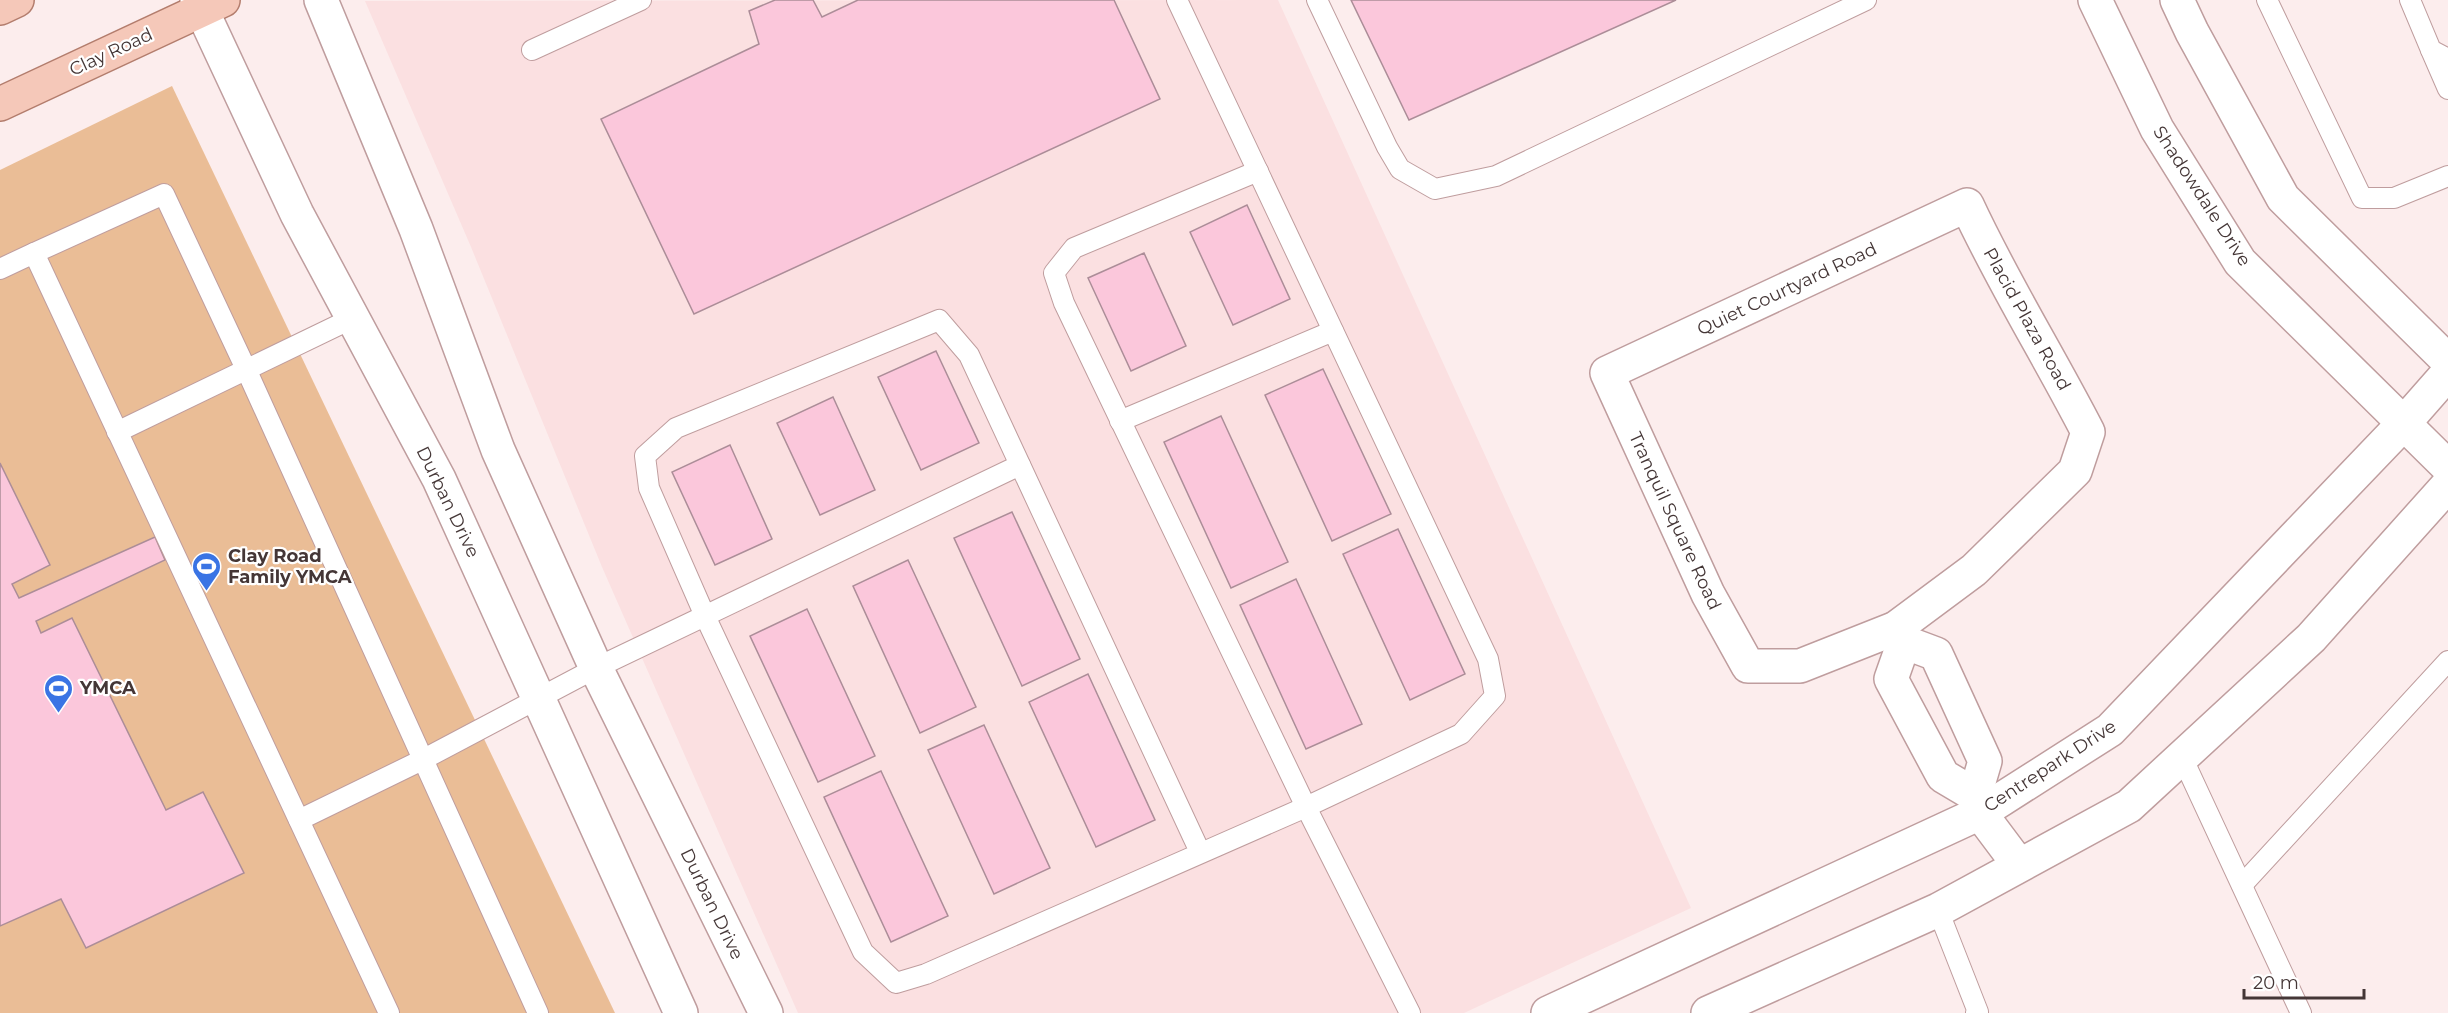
<svg xmlns="http://www.w3.org/2000/svg" width="2448" height="1013" viewBox="0 0 2448 1013" font-family="Montserrat,sans-serif">
	<rect width="100%" height="100%" fill="#fceded"/>
	<path fill="#fbe0e1" d="M1278,0L1691,908L1464,1013H798L602,567L471,247L365,1Z"/>
	<path fill="#eabd96" d="M172,86L615,1013H0V170Z"/>
	<g fill="#fbc7db" stroke="#ac8d98" stroke-width="1.5">
		<path d="M775,0H813L822,17L858,0H1114L1160,99L694,314L601,119L759,44L749,11Z"/>
		<path d="M1351,0H1676L1409,120Z"/>
		<path d="M1247,205L1290,299L1233,325L1190,232Z"/>
		<path d="M1144,253L1186,346L1131,371L1088,278Z"/>
		<path d="M936,351L979,443L921,470L878,377Z"/>
		<path d="M1323,369L1391,514L1332,541L1265,395Z"/>
		<path d="M833,397L875,490L820,515L777,423Z"/>
		<path d="M1221,416L1288,562L1231,588L1164,442Z"/>
		<path d="M730,445L772,539L715,565L672,472Z"/>
		<path d="M0,463L50,565L12,584L19,598L155,537L165,560L36,621L41,633L72,618L166,810L203,792L244,873L86,948L61,899L0,926Z"/>
		<path d="M1012,512L1080,659L1022,686L954,538Z"/>
		<path d="M1398,529L1465,674L1410,700L1343,554Z"/>
		<path d="M908,560L976,707L920,733L853,586Z"/>
		<path d="M1296,579L1362,724L1306,749L1240,605Z"/>
		<path d="M807,609L875,756L818,782L750,636Z"/>
		<path d="M1088,674L1155,820L1096,847L1029,702Z"/>
		<path d="M984,725L1050,868L994,894L928,750Z"/>
		<path d="M881,771L948,916L891,942L824,797Z"/>
	</g>
	<g fill="none" stroke-linecap="round" stroke-linejoin="round">
		<defs>
			<g id="lane">
				<path d="M1177,0L1488,659L1495,696L1461,734L1306,807L926,974L896,983L863,952L705,616L649,488L645,456L676,428L939,320L969,355L1200,852"/>
				<path d="M1317,0L1387,147L1400,169L1435,189L1496,176L1866,0"/>
				<path d="M2267,0L2362,198H2394L2448,176"/>
				<path d="M2410,0L2431,50L2448,59"/>
				<path d="M532,50L641,0"/>
				<path d="M2431,50L2448,89"/>
				<path d="M1258,171L1074,248L1054,273L1064,303L1306,807L1410,1013"/>
				<path d="M34,253L164,194L246,369L538,1013"/>
				<path d="M0,269L34,253L389,1013"/>
				<path d="M1120,421L1333,331"/>
				<path d="M117,432L353,318"/>
				<path d="M2182,757L2301,1013"/>
				<path d="M299,820L422,760L596,668L1020,465"/>
				<path d="M2242,885L2448,661"/>
				<path d="M1938,910L1978,1012L1976,1013"/>
			</g>
			<g id="street">
				<path d="M1967,205C2003,283 2049,356 2088,432L2075,471L1974,570L1896,628L1800,666H1748L1708,594L1607,373Z"/>
				<path d="M1896,628L1904,642L1936,654L1985,761L1975,795L1980,813"/>
				<path d="M1904,642L1891,679L1943,776L1975,795"/>
			</g>
			<g id="secondary">
				<path d="M197,0L297,214L439,479L681,1013"/>
				<path d="M321,0L416,229L498,450L596,668L766,1013"/>
				<path d="M2095,0L2157,129L2240,262L2448,467"/>
				<path d="M2177,0L2192,32L2283,198L2448,361"/>
				<path d="M1980,813L2019,865"/>
				<path d="M1548,1013L1980,813L2110,730L2404,423L2448,373"/>
				<path d="M1708,1013L1938,910L2129,806L2311,638L2448,485"/>
			</g>
			<g id="primary">
				<path d="M0,8L17,0"/>
				<path d="M0,104L223,0"/>
			</g>
		</defs>
		<use href="#lane" stroke="#bf9d9e" stroke-width="22"/>
		<use href="#street" stroke="#bf9d9e" stroke-width="36"/>
		<use href="#secondary" stroke="#bf9d9e" stroke-width="36"/>
		<use href="#primary" stroke="#b37d6d" stroke-width="36"/>
		<use href="#lane" stroke="#fff" stroke-width="20"/>
		<use href="#street" stroke="#fff" stroke-width="33"/>
		<use href="#secondary" stroke="#fff" stroke-width="33"/>
		<use href="#primary" stroke="#f5c8b9" stroke-width="33"/>
	</g>
	<defs>
		<symbol id="stadium-pin" viewBox="-11 -11 22 30"><path d="M0 17L-7.5 6A9.5 9.5 0 1 1 7.5 6Z" fill="#3a74e4" stroke="#fff"/><path d="M0-5a6.5 5 0 1 0 0 10a6.5 5 0 1 0 0-10ZM-3.5-1.8h7v3.6h-7Z" fill="#fff"/></symbol>
	</defs>
	<g fill-rule="evenodd">
		<use href="#stadium-pin" x="190" y="550" width="33" height="45"/>
		<use href="#stadium-pin" x="42" y="672" width="33" height="45"/>
	</g>
	<g text-anchor="middle" dominant-baseline="central" stroke-width="4.5" stroke-linejoin="round" paint-order="stroke">
		<g font-size="18" fill="#443636" stroke="#fff">
			<text transform="translate(111 52) rotate(-25)">Clay Road</text>
			<text transform="translate(2202 196) rotate(57)">Shadowdale Drive</text>
			<text transform="translate(1787 289) rotate(-25)">Quiet Courtyard Road</text>
			<text transform="translate(2027 319) rotate(61)">Placid Plaza Road</text>
			<text transform="translate(448 502) rotate(64)">Durban Drive</text>
			<text transform="translate(1675 521) rotate(65)">Tranquil Square Road</text>
			<text transform="translate(2050 766) rotate(-33)">Centrepark Drive</text>
			<text transform="translate(712 904) rotate(64)">Durban Drive</text>
		</g>
		<g font-size="18" font-weight="bold" fill="#443636" stroke="#fff" text-anchor="start">
			<text x="228" y="556">Clay Road<tspan x="228" dy="21">Family YMCA</tspan></text>
			<text x="80" y="688">YMCA</text>
		</g>
	</g>
	<path d="M2244 989v9h120v-9" fill="none" stroke="#443636" stroke-width="3"/>
	<text x="2253" y="989" font-size="18" fill="#443636" stroke="#ffffff" stroke-width="4.5" paint-order="stroke">20 m</text>
</svg>
